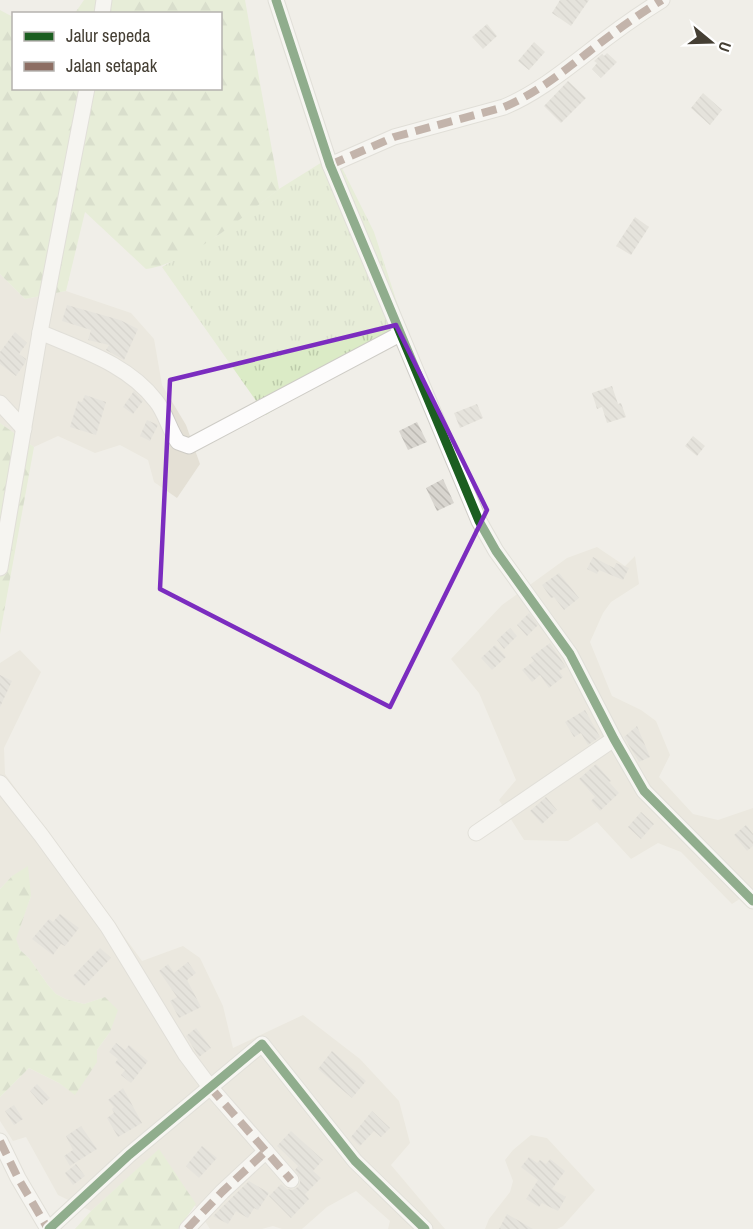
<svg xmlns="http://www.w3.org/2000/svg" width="753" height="1229" viewBox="0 0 753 1229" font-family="'Archivo Narrow',sans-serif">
	<defs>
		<pattern id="grass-tufts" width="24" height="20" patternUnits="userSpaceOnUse" patternTransform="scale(1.5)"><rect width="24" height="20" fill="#dbebc6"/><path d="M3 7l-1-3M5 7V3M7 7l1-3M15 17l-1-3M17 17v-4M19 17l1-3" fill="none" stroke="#bdcbab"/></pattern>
		<pattern id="forest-firs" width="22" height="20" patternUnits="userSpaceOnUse" patternTransform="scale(1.5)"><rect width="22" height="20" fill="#dbebc6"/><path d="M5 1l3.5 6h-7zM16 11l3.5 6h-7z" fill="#bdcbab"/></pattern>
		<pattern id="building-back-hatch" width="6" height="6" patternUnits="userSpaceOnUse" patternTransform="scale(1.5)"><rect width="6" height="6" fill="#d8d5cf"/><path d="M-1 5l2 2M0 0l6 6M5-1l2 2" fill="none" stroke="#bbb8b2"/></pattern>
	</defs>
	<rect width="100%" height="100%" fill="#f0eee8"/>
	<g fill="#e4e0d5">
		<path d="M0,274L25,299L66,291L131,313L154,339L162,385L186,425L200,464L177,498L154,482L148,460L120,445L95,453L58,436L34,447L0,423Z"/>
		<path d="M597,547L625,566L635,556L639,584L611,602L603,613L590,642L612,696L641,710L656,721L670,755L659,777L693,814L718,820L753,808V890L732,904L681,852L658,843L631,859L597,822L568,841L524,840L499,800L516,780L479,693L451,659L502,605L567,558Z"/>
		<path d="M20,650L41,672L4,748L5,774L142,961L183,946L200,958L223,1006L233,1048L303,1015L360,1059L399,1101L410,1143L391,1165L445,1229H388L390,1221L356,1191L327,1207L302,1229H282L273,1226L262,1229H210L159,1150L91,1211L58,1195L26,1137L13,1141L0,1121V1097L29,1068L59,1083L75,1094L97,1050L110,1032L105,997L84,1004L66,999L56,994L48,985L29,958L20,950L15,939L31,896L12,876L0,889V663Z"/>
		<path d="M531,1135L547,1138L595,1190L563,1226L557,1229H485L489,1219L510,1192L513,1181L505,1160L513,1150Z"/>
	</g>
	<path fill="url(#grass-tufts)" d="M335,154L374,232L405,327L266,415L162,267L217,236L279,189Z"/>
	<g fill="url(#forest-firs)">
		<path d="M84,0H245L279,189C245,215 188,264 146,269L85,212L66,291L25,299L0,274V10L13,17L14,88H220V14L75,13Z"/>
		<path d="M0,423L34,447L0,634Z"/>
		<path d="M28,866L31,896L16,939L20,950L29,958L48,985L56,994L66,999L84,1004L105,997L118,1010L110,1032L97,1050V1062L75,1095L59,1083L29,1068L0,1097V889L12,876Z"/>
		<path d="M159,1149L196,1204L178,1229H75L91,1211Z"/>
	</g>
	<g fill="url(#building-back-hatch)">
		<path d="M560,0H589L571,26L552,13Z"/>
		<path d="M487,24L497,36L483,49L472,37Z"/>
		<path d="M534,42L545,52L529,70L518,61Z"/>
		<path d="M607,53L617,62L601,78L592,69L597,63L594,61L602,54L604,56Z"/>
		<path d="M568,81L586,98L561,123L544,106Z"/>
		<path d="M703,93L722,110L710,125L691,108Z"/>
		<path d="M635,217L649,227L631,255L616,246Z"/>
		<path d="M67,305L120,320L138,329L124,360L106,350L109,345L88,340L91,330L62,321Z"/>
		<path d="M15,332L27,343L19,354L26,359L25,363L16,376L0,364V352Z"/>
		<path d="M612,386L618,404L621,403L626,417L607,423L602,407L597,409L592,393Z"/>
		<path d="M134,391L143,401L133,414L123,407Z"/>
		<path d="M85,395L106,402L96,435L70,427L78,401L82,402Z"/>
		<path d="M477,404L483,418L460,428L454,413Z"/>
		<path d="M147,420L158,425L150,441L140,436Z"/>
		<path d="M417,422L427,442L408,450L399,431Z"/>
		<path d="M693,436L705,446L697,456L685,446Z"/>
		<path d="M443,479L454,503L437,511L426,488Z"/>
		<path d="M593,557L614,568L616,563L629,568L623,580L599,570L597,574L587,569Z"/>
		<path d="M559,573L579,598L564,610L554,597L551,598L542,585Z"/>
		<path d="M529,613L538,625L527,636L517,625Z"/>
		<path d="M510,628L517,636L504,649L497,640Z"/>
		<path d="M550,643L566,667L559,671L563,677L549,688L540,675L532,682L522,670L534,661L531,657Z"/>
		<path d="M495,645L506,657L492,670L481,658Z"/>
		<path d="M0,675L12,681L0,707Z"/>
		<path d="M585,710L600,737L588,745L581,733L574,737L565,722Z"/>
		<path d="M637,726L650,757L639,762L624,737Z"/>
		<path d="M596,764L611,781L609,782L619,793L600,811L591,801L595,797L579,779Z"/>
		<path d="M546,797L557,810L542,824L530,811Z"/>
		<path d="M641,812L654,824L641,839L628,827Z"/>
		<path d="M746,825L753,834V846L747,851L734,835Z"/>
		<path d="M60,914L79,928L65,946L61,944L53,955L32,939L49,919L53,922Z"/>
		<path d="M100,948L111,958L84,986L73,976Z"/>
		<path d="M188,962L196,973L187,980L201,1007L179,1018L170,1001L177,997L159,971L168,964L174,973Z"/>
		<path d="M196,1028L211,1048L199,1057L186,1036Z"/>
		<path d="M116,1043L125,1050L129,1045L148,1061L131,1083L121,1075L125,1070L115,1063L118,1059L109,1052Z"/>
		<path d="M332,1051L366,1081L352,1098L318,1069Z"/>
		<path d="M37,1084L50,1098L42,1105L30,1091Z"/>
		<path d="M123,1088L142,1123L118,1137L107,1118L114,1113L112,1109L114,1107L108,1100Z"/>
		<path d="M14,1105L23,1119L14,1125L5,1111Z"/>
		<path d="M372,1111L390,1128L381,1137L374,1131L360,1146L351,1137Z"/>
		<path d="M81,1126L97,1149L70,1166L64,1156L73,1150L66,1136Z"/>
		<path d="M291,1131L323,1160L313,1171L321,1178L305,1194L309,1199L291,1218L269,1196L281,1184L287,1189L292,1190L298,1187L300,1183V1178L295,1170L298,1166L277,1146Z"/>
		<path d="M202,1146L217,1158L199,1178L186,1166Z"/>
		<path d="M529,1157L537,1163L540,1160L546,1164L550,1159L565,1171L552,1189L566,1197L558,1211L542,1203L539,1207L526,1199L538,1180L521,1167Z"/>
		<path d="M76,1164L85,1176L73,1185L65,1173Z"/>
		<path d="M249,1181L269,1193L258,1210L254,1208L248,1218L236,1211L228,1224L213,1216Z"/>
		<path d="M507,1214L533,1229H499Z"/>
	</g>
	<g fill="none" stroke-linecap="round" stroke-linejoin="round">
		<defs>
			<g id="street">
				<path d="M276,0L330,165L479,521L496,551L570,654L614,739L644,791L753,901"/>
				<path d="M102,14L104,0"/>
				<path d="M330,165L394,137L504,107C535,94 560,74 586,54C610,35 636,16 662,0"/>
				<path d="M40,332C81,350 128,364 156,401C166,413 169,430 178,442L189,446L400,334"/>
				<path d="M0,403L24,429"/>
				<path d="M0,568L40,332L87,88"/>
				<path d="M0,783L41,835L108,927L186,1055L210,1087L291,1180"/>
				<path d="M476,833L614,739"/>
				<path d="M0,1141L18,1178L48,1229"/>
				<path d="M49,1229L129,1155L262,1044L355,1161L425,1229"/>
				<path d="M187,1229L222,1192L266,1151"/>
			</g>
		</defs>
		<use href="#street" stroke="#ceccc6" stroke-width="17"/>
		<use href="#street" stroke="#fdfcfc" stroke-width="15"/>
		<g stroke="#8d6e63" stroke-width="8" stroke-dasharray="15 8" stroke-linecap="butt">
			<path d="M330,165L394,137L504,107C535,94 560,74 586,54C610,35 636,16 662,0"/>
			<path d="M210,1087L291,1180"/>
			<path d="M0,1141L18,1178L48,1229"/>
			<path d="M187,1229L222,1192L266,1151"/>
		</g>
		<defs>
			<g id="cycleway">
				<path d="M276,0L330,165L479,521L496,551L570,654L614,739L644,791L753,901"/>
				<path d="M49,1229L129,1155L262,1044L355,1161L425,1229"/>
			</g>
		</defs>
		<use href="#cycleway" stroke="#fff" stroke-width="13"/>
		<use href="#cycleway" stroke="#1b5e20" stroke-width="9"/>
	</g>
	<path d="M0 0H753V1229H0ZM396,325L487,510L390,707L160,589L170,380Z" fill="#f0eee8" fill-opacity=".55" fill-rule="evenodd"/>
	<path fill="none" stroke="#7b2cbf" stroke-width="4.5" stroke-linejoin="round" d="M396,325L487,510L390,707L160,589L170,380Z"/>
	<rect x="12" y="12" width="210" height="78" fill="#ffffff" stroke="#b5b2ae" stroke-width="1.5"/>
	<rect x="24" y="32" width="30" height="9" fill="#1b5e20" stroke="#b5b2ae" stroke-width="1.5"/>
	<text x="66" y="42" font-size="18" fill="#453f34">Jalur sepeda</text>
	<rect x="24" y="62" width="30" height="9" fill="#8d6e63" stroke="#b5b2ae" stroke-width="1.5"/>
	<text x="66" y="72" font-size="18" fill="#453f34">Jalan setapak</text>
	<g transform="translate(711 42) rotate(109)" stroke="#ffffff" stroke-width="4.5" paint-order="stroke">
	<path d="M0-4.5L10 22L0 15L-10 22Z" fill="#453f34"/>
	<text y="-9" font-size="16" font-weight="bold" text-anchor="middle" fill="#453f34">U</text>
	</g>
</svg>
